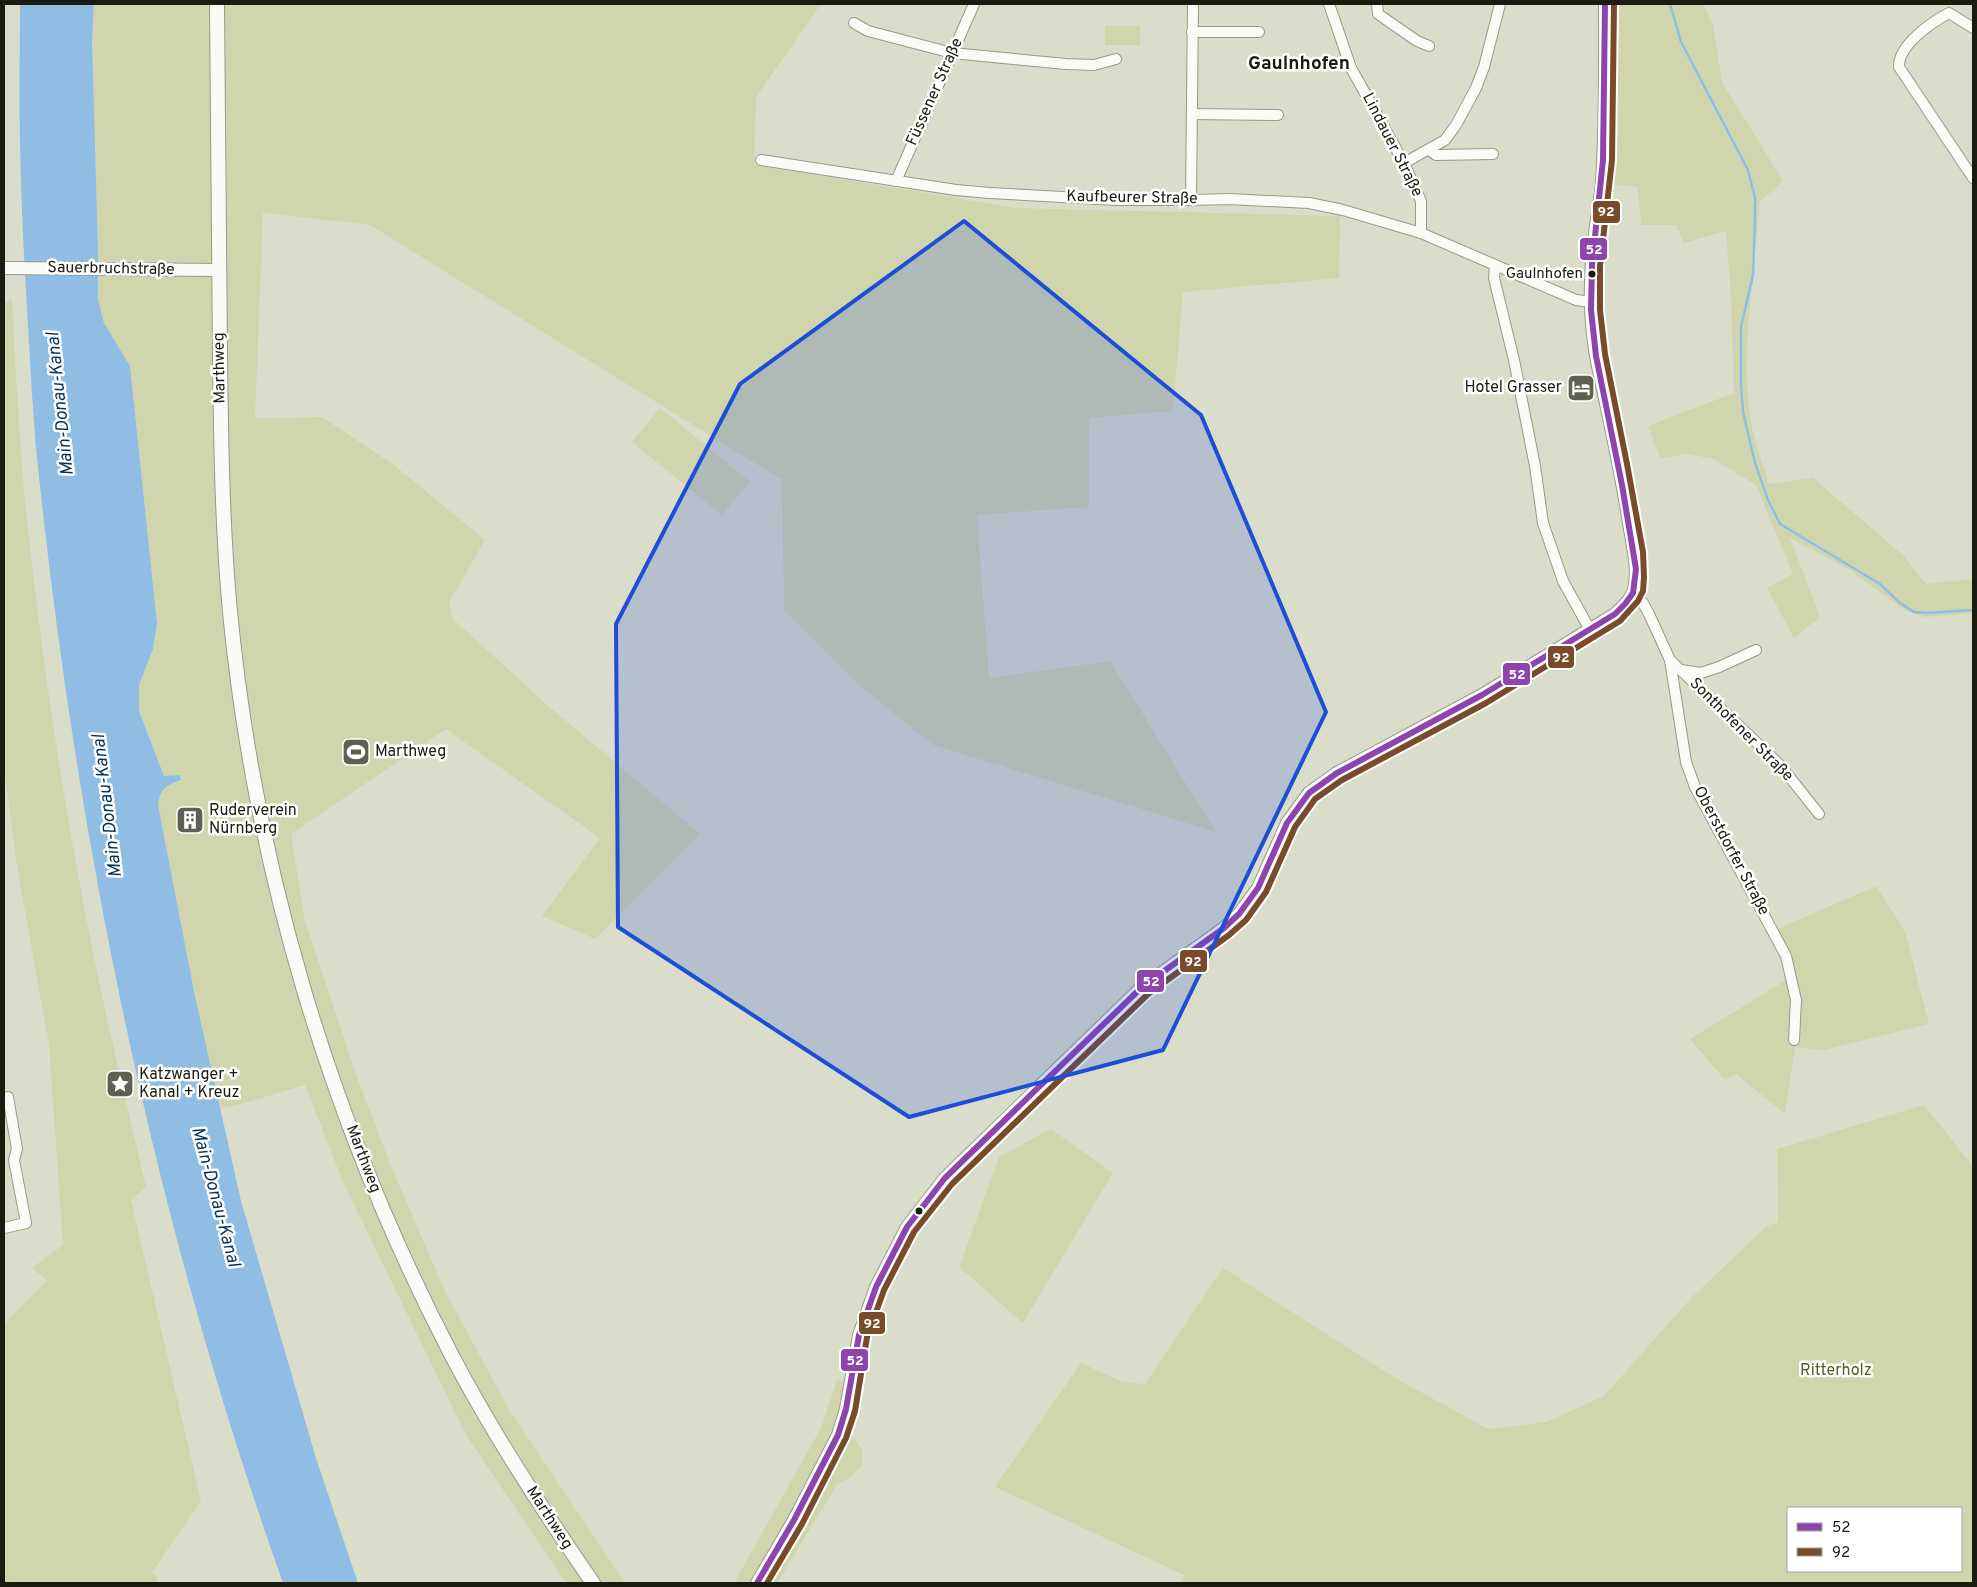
<svg xmlns="http://www.w3.org/2000/svg" width="1977" height="1587" viewBox="0 0 1977 1587" font-family="Overpass,sans-serif">
	<rect width="100%" height="100%" fill="#dbddcb"/>
	<g fill="#d1d5ad" fill-rule="evenodd">
		<path d="M94,4H821L756,97L754,165L1016,208L1340,216L1339,278L1183,292L1173,411L1089,418V507L977,515L989,678L1110,661L1216,832L933,745L858,684L784,610L782,480L370,225L263,213L255,418L322,417L394,465L485,540L449,602L453,619L546,704L700,834L595,939L542,916L600,838L446,729L291,834L305,921L354,1069L391,1166L445,1291L511,1413L625,1583H566L466,1435L343,1182L305,1085L241,1104L220,1108L195,996L158,805C161,788 165,786 181,780L180,776H164L139,711V685L153,649L157,623L130,366L104,323L98,299V249L92,40Z"/>
		<path d="M1611,4H1703L1713,25L1722,82L1783,181L1759,203C1755,276 1737,365 1754,436C1758,452 1764,468 1769,484L1813,478L1904,556L1926,584L1973,579V613L1925,617L1906,611L1850,570L1790,538L1820,617L1794,638L1767,588L1793,574L1756,485L1713,459L1688,454L1660,458L1648,426L1734,393L1731,297L1726,231L1684,243L1676,225H1641L1638,187L1608,184Z"/>
		<rect x="1105" y="26" width="35" height="19"/>
		<path d="M12,299C16,378 20,458 29,538C41,648 57,759 77,869C96,976 121,1081 146,1187L131,1200L201,1501L152,1572L157,1577V1583H4V1324L47,1281L32,1268L63,1245L49,1045L17,866L4,768V304Z"/>
		<path d="M660,408L750,482L722,515L632,442Z"/>
		<path d="M1876,886L1905,931L1929,1024L1824,1050L1795,1047L1785,1114L1736,1074L1725,1080L1690,1039L1791,977L1776,930Z"/>
		<path d="M1924,1105L1973,1166V1583H1181L1184,1575L995,1487L1081,1363L1123,1382L1145,1384L1223,1268L1397,1379L1488,1429L1546,1422L1604,1396L1692,1297L1767,1226L1778,1222L1777,1149ZM1788,1508H1961V1571H1788Z"/>
		<path d="M1051,1129L1113,1173L1023,1323L959,1267L999,1157Z"/>
		<path d="M837,1380L863,1384L851,1434L863,1451L862,1466L850,1477L836,1486L777,1583H734L821,1428Z"/>
	</g>
	<path fill="#90bde4" d="M20,4H94L92,40L98,249V299L104,323L130,366L157,623L153,649L139,685V711L164,776L180,775L181,780C165,786 161,788 158,805L195,996L241,1201L316,1458L358,1583H283C153,1218 75,834 36,448C33,413 31,378 29,343C25,276 21,209 20,141C19,95 20,50 20,4Z"/>
	<g fill="none" stroke-linecap="round" stroke-linejoin="round">
		<g stroke="#90bde4" stroke-width="2.5">
			<path d="M1670,4L1681,42L1748,170L1755,198V220"/>
			<path d="M1755,220L1753,275L1741,327V385L1743,412L1755,463L1768,500L1780,524L1880,584L1900,603L1914,612L1926,613L1973,610"/>
		</g>
		<defs>
			<g id="minor">
				<path d="M1329,4L1351,68L1404,163L1421,201V233"/>
				<path d="M1377,4L1378,14L1417,41L1429,46"/>
				<path d="M854,23L868,31L952,53L1066,64L1094,65L1116,59"/>
				<path d="M1973,28L1949,13C1932,22 1898,45 1899,67L1973,178"/>
				<path d="M1192,32H1259"/>
				<path d="M1192,114L1278,115"/>
				<path d="M1429,150L1436,155L1493,154"/>
				<path d="M761,160L956,190L990,193L1117,200H1191L1228,199L1309,203L1343,210L1421,233L1576,300L1591,302"/>
				<path d="M1404,163L1445,140L1456,125L1476,88L1484,67L1500,4"/>
				<path d="M896,181L974,4"/>
				<path d="M1191,200L1193,4"/>
				<path d="M1495,266L1494,278L1514,360L1535,466L1543,523L1563,581L1590,630"/>
				<path d="M1632,595L1643,603L1649,614L1670,660L1780,765L1819,814"/>
				<path d="M1670,660L1686,762L1695,787L1786,956L1796,1000L1794,1040"/>
				<path d="M1681,670L1701,673L1719,667L1756,650"/>
				<path d="M4,1098L8,1097L17,1149L14,1160L26,1223L4,1228"/>
			</g>
			<g id="tertiary">
				<path d="M4,268L218,270"/>
				<path d="M757,1583L794,1520L838,1435L846,1409L859,1335L876,1287L907,1227L945,1178L1142,987L1224,928L1239,914L1258,888L1287,823L1309,793L1337,773L1482,695L1615,614C1624,606 1634,597 1635,584C1638,564 1632,543 1629,523C1621,472 1610,421 1599,371C1590,331 1589,290 1593,250C1595,227 1600,205 1602,182C1606,123 1605,63 1605,4"/>
			</g>
			<path id="secondary" d="M217,4C218,120 218,237 220,354C221,440 222,526 230,612C255,869 330,1120 449,1350C491,1431 541,1508 593,1583"/>
		</defs>
		<use href="#minor" stroke="#98998b" stroke-width="12"/>
		<use href="#tertiary" stroke="#98998b" stroke-width="14"/>
		<use href="#secondary" stroke="#98998b" stroke-width="16"/>
		<use href="#minor" stroke="#fafaf7" stroke-width="10"/>
		<use href="#tertiary" stroke="#fafaf7" stroke-width="12"/>
		<use href="#secondary" stroke="#fafaf7" stroke-width="14"/>
		<defs>
			<path id="bus-1" d="M757,1583L794,1520L838,1435L846,1409L859,1335L876,1287L907,1227L945,1178L1142,987L1224,928L1239,914L1258,888L1287,823L1309,793L1337,773L1482,695L1615,614L1625,604L1633,593L1636,569L1622,485L1596,356L1591,310L1592,265L1603,160L1605,4"/>
			<path id="bus-2" d="M767,1583L802,1524L846,1438L855,1411L867,1337L884,1290L914,1232L952,1184L1148,994L1229,935L1246,920L1266,892L1295,827L1315,799L1342,780L1486,703L1620,621L1638,601L1643,591L1644,577L1643,552L1627,464L1605,354L1600,310V266L1612,160L1614,4"/>
		</defs>
		<use href="#bus-1" stroke="#fff" stroke-width="10"/>
		<use href="#bus-2" stroke="#fff" stroke-width="10"/>
		<use href="#bus-1" stroke="#8e44ad" stroke-width="6"/>
		<use href="#bus-2" stroke="#7a4b2a" stroke-width="6"/>
	</g>
	<path fill="#1d4ed8" fill-opacity="0.2" stroke="#1d4ed8" stroke-width="4" stroke-linejoin="round" d="M964,221L1201,415L1326,712L1163,1050L909,1117L618,927L616,624L740,384Z"/>
	<defs>
		<symbol id="hotel-square" viewBox="-11 -11 22 22"><rect x="-9" y="-9" width="18" height="18" rx="4" fill="#5e6051" stroke="#fff"/><path d="M-6-4.5h1.5V1H6V5H4.5V3h-9V5H-6ZM-4 0a1.8 1.8 0 1 1 3.6 0ZM.5 0V-2.5h3Q6-2.5 6 0Z" fill="#fff"/></symbol>
		<symbol id="stadium-square" viewBox="-11 -11 22 22"><rect x="-9" y="-9" width="18" height="18" rx="4" fill="#5e6051" stroke="#fff"/><path d="M0-5a6.5 5 0 1 0 0 10a6.5 5 0 1 0 0-10ZM-3.5-1.8h7v3.6h-7Z" fill="#fff"/></symbol>
		<symbol id="building-square" viewBox="-11 -11 22 22"><rect x="-9" y="-9" width="18" height="18" rx="4" fill="#5e6051" stroke="#fff"/><path d="M-4-6H4V6H1V3H-1V6H-4ZM-2.5-4.3h1.7v1.8h-1.7ZM.8-4.3h1.7v1.8H.8ZM-2.5-1h1.7V.8h-1.7ZM.8-1h1.7V.8H.8Z" fill="#fff"/></symbol>
		<symbol id="sight-square" viewBox="-11 -11 22 22"><rect x="-9" y="-9" width="18" height="18" rx="4" fill="#5e6051" stroke="#fff"/><path d="M0-6L1.8-2.2L6-1.7L2.9 1.2L3.7 5.4L0 3.3L-3.7 5.4L-2.9 1.2L-6-1.7L-1.8-2.2Z" fill="#fff"/></symbol>
	</defs>
	<g fill-rule="evenodd">
		<use href="#hotel-square" x="1565" y="372" width="32" height="32"/>
		<use href="#stadium-square" x="340" y="736" width="32" height="32"/>
		<use href="#building-square" x="174" y="804" width="32" height="32"/>
		<use href="#sight-square" x="104" y="1068" width="32" height="32"/>
	</g>
	<g fill="#1b1c10" stroke="#fff" stroke-width="2">
		<circle cx="1592" cy="274" r="4.5"/>
		<circle cx="919" cy="1211" r="4.5"/>
	</g>
	<g text-anchor="middle" dominant-baseline="central" stroke-width="5" stroke-linejoin="round" paint-order="stroke">
		<g font-size="15" fill="#1b1c10" stroke="#fff" text-anchor="end">
			<text x="1583" y="274">Gaulnhofen</text>
		</g>
		<g font-size="16" fill="#1b1c10" stroke="#fff">
			<text transform="translate(935 92) rotate(-66)">Füssener Straße</text>
			<text transform="translate(1392 145) rotate(63)">Lindauer Straße</text>
			<text transform="translate(1132 198) rotate(1)">Kaufbeurer Straße</text>
			<text transform="translate(111 269) rotate(1)">Sauerbruchstraße</text>
			<text transform="translate(220 368) rotate(-91)">Marthweg</text>
			<text transform="translate(1741 730) rotate(45)">Sonthofener Straße</text>
			<text transform="translate(1731 851) rotate(62)">Oberstdorfer Straße</text>
			<text transform="translate(363 1159) rotate(69)">Marthweg</text>
			<text transform="translate(549 1518) rotate(57)">Marthweg</text>
		</g>
		<g font-size="16" fill="#1b1c10" stroke="#fff" text-anchor="start">
			<text x="1562" y="388" text-anchor="end">Hotel Grasser</text>
			<text x="375" y="752">Marthweg</text>
			<text x="209" y="811">Ruderverein<tspan x="209" dy="18">Nürnberg</tspan></text>
			<text x="139" y="1075">Katzwanger +<tspan x="139" dy="18">Kanal + Kreuz</tspan></text>
		</g>
		<g font-size="16" fill="#585c1c" stroke="#fff">
			<text x="1836" y="1371">Ritterholz</text>
		</g>
		<g font-size="18" font-style="italic" fill="#02335a" stroke="#fff">
			<text transform="translate(61 404) rotate(-96)">Main-Donau-Kanal</text>
			<text transform="translate(108 806) rotate(-97)">Main-Donau-Kanal</text>
			<text transform="translate(215 1197) rotate(75)">Main-Donau-Kanal</text>
		</g>
		<g font-size="19" font-weight="bold" fill="#1b1c10" stroke="#fff">
			<text x="1299" y="64">Gaulnhofen</text>
		</g>
	</g>
	<g stroke="#fff" stroke-width="2">
		<rect x="1592" y="200" width="29" height="24" rx="5" fill="#7a4b2a"/>
		<rect x="1579" y="237" width="29" height="24" rx="5" fill="#8e44ad"/>
		<rect x="1547" y="645" width="28" height="24" rx="5" fill="#7a4b2a"/>
		<rect x="1502" y="662" width="29" height="24" rx="5" fill="#8e44ad"/>
		<rect x="1179" y="949" width="29" height="24" rx="5" fill="#7a4b2a"/>
		<rect x="1136" y="969" width="29" height="24" rx="5" fill="#8e44ad"/>
		<rect x="858" y="1311" width="28" height="24" rx="5" fill="#7a4b2a"/>
		<rect x="840" y="1348" width="29" height="24" rx="5" fill="#8e44ad"/>
	</g>
	<g font-size="14" text-anchor="middle" font-weight="bold" fill="#fff">
		<text x="1606" y="216">92</text>
		<text x="1594" y="254">52</text>
		<text x="1561" y="662">92</text>
		<text x="1517" y="679">52</text>
		<text x="1193" y="966">92</text>
		<text x="1151" y="986">52</text>
		<text x="872" y="1328">92</text>
		<text x="855" y="1365">52</text>
	</g>
	<rect width="1977" height="1587" fill="none" stroke="#1b1c10" stroke-width="10"/>
	<rect x="1787" y="1507" width="175" height="65" fill="#ffffff" stroke="#a4a49f"/>
	<rect x="1797" y="1523" width="25" height="8" fill="#8e44ad" stroke="#a4a49f"/>
	<text x="1832" y="1532" font-size="15" fill="#1b1c10">52</text>
	<rect x="1797" y="1548" width="25" height="8" fill="#7a4b2a" stroke="#a4a49f"/>
	<text x="1832" y="1557" font-size="15" fill="#1b1c10">92</text>
</svg>
